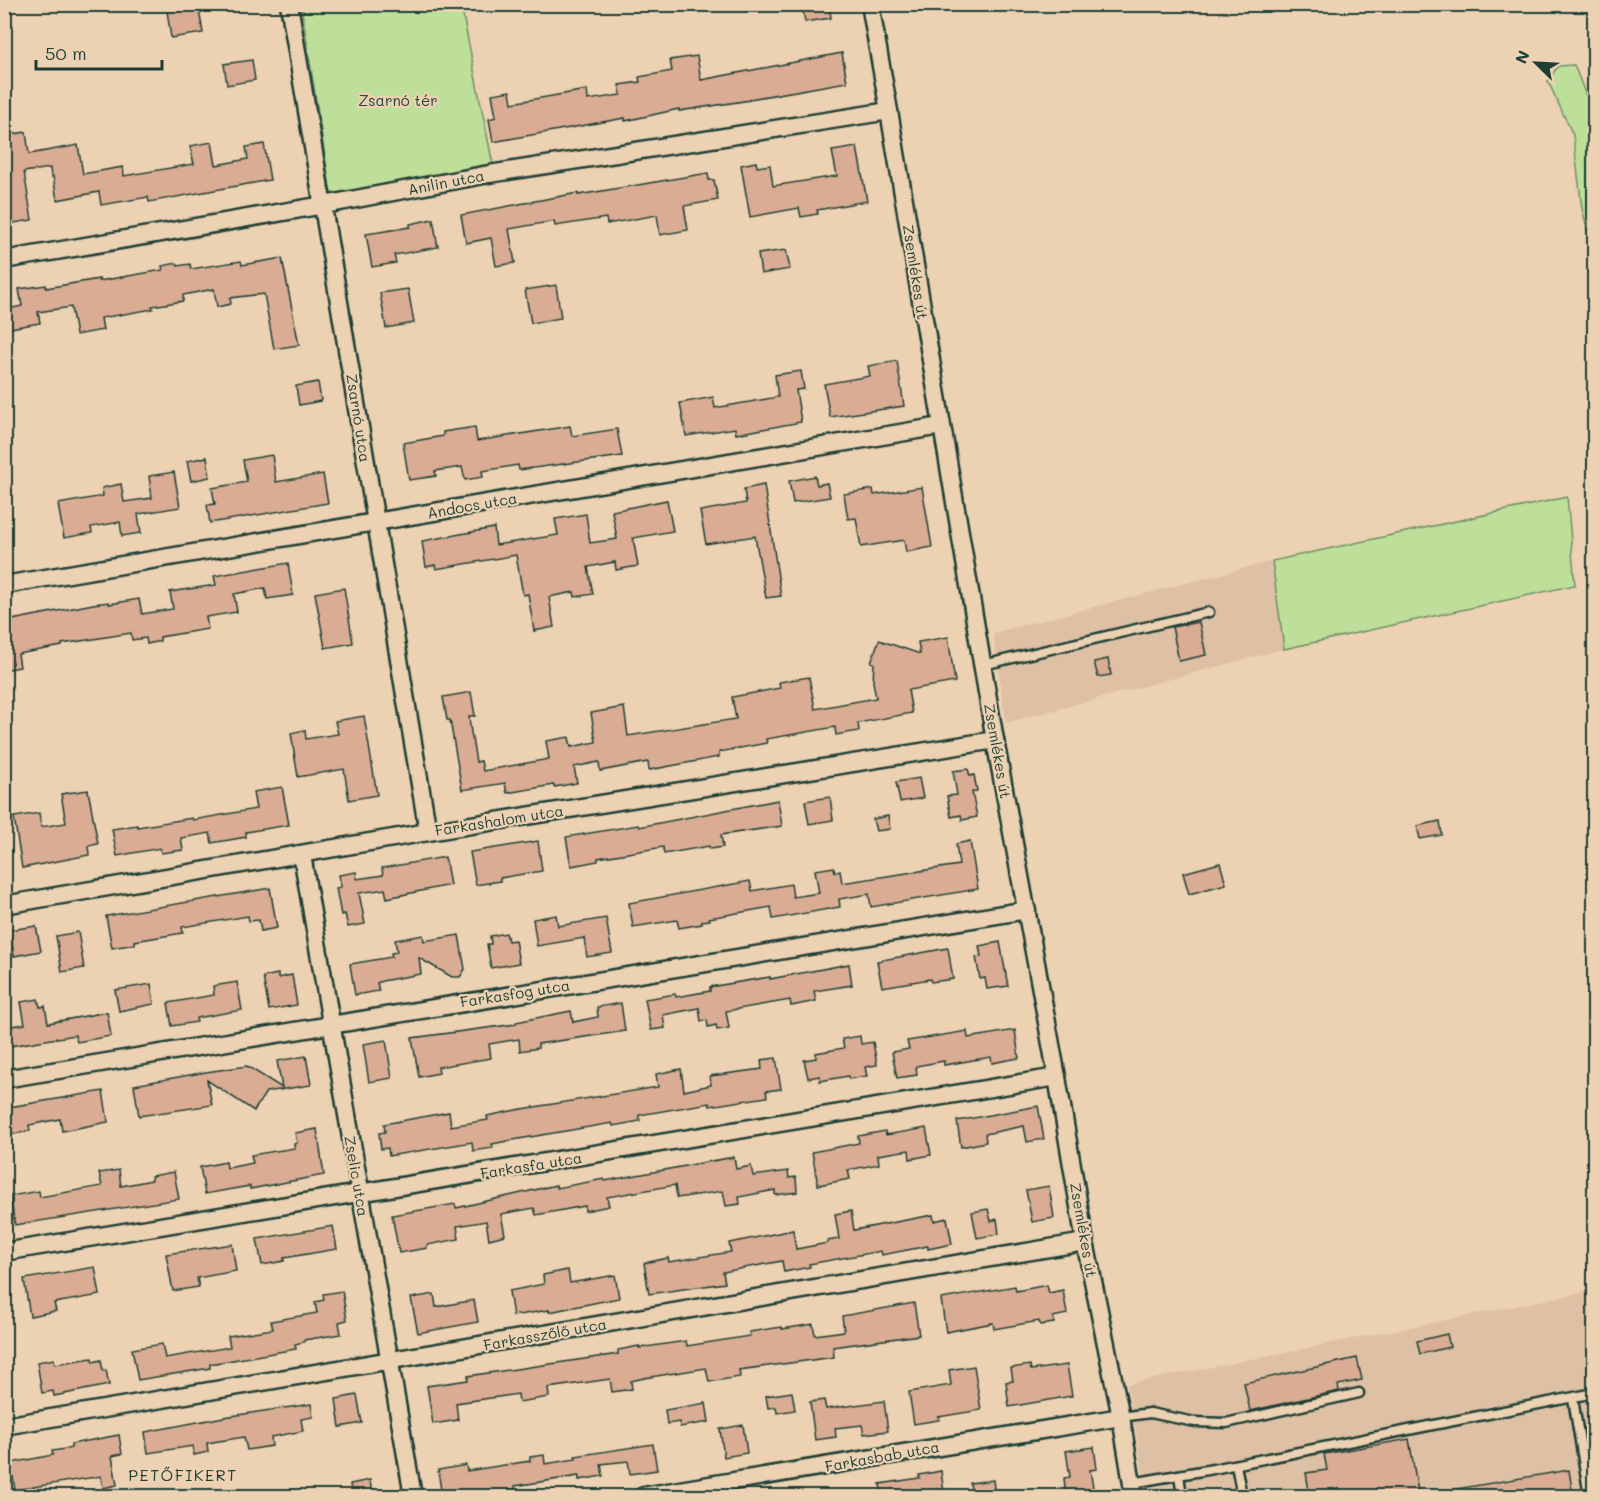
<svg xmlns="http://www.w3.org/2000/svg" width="1599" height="1501" viewBox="0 0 1599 1501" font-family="Mali,sans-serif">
	<rect width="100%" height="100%" fill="#ecd2b3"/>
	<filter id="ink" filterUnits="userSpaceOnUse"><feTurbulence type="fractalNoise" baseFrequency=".0167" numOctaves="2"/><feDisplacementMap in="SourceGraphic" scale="12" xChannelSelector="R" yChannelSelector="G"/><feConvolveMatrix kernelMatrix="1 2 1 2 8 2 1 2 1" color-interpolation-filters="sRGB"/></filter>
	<g filter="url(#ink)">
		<g fill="#dec1a4">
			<path d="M1272,561L1284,649L1006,723L993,633Z"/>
			<path d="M1594,1290V1496H1147L1127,1384Z"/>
		</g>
		<g fill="#bedf99" stroke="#6e8e66" stroke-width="1.5">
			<path d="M301,5H461L493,165L331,194Z"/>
			<path d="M1574,65L1594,116L1593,252L1582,208L1573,135L1548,81L1558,66Z"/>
			<path d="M1567,497L1575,585L1284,649L1272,561Z"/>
		</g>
		<g fill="#d9ac93" stroke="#1f3d34" stroke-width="1.5">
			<path d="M166,4H198L203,33L171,38Z"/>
			<path d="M802,4H829L831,18L805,22Z"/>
			<path d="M842,53L847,82L750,99V100L679,111V109L625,121V118L493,142L489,119L496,117L492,94L510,91L512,103L587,90L588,100L621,95L619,85L640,82L639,77L672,71L670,60L697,56L701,80Z"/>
			<path d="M252,60L255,80L227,85L224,64Z"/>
			<path d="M26,132L29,154L78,145L83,174L123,167L124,176L194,164L190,146L212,142L216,165L248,159L246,147L264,144L270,180L149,202L148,197L101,205L99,192L57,200L53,176L51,177L50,168L24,172L32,220L8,224L4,204V136Z"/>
			<path d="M857,147L867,201L817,210L818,214L801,217L799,208L750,217L741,165L756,162L757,167L770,165L773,186L837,176L832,151Z"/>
			<path d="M708,173L709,180H714L718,200L684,206L688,230L660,235L657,215L607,224L606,218L555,226L554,221L509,229L515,263L496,266L491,238L466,243L461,215L578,193V195Z"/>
			<path d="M433,219L438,247L394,255L396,263L372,267L366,234L410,227V224Z"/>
			<path d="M786,250L790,269L761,274L758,254Z"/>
			<path d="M282,258L299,345L274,349L264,294L230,298L231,304L217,307L214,289L183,295V301L152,306L153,309L101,318L103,330L76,335L71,307L38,312L40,323L4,329V310L22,306L19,289L46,285V288L99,279V281L163,270L162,266L177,263L178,266L190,264L191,269L241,261L242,265Z"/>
			<path d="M556,285L561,318L531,323L525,290Z"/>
			<path d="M408,289L414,323L386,328L380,293Z"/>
			<path d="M897,361L904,406L830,417L824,384L870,376L868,366Z"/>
			<path d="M801,371L804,389L796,390L801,422L736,434L735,428L686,436L680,403L713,397L715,408L778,397L775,375Z"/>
			<path d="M318,382L321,401L299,405L296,386Z"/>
			<path d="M570,426L572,436L617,429L622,456L519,470L518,465L482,471L483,477L465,480L462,467L435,471L436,476L409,480L403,443L443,436V432L475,427L477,441Z"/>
			<path d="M272,455L276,482L323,474L328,503L210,523L207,505L215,504L212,488L247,482L243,460Z"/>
			<path d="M207,457L210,477L191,481L187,461Z"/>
			<path d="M174,472L180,507L138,514L141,533L122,536L120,522L91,527L92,533L64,538L58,504L103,496L102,488L121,484L124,502L152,498L149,476Z"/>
			<path d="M815,476L817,485L827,483L830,497L793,503L789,481Z"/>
			<path d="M764,485L781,596L766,598L755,536L706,544L700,511L746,503L744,489Z"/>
			<path d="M922,487L932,547L906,552L904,540L861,547L856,518L848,519L844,494L873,489L874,495Z"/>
			<path d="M667,500L673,531L633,538L638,566L616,570L615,562L588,567L593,594L575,597L574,592L549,597L554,627L534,631L528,594L523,595L516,555L436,569L435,565L426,567L422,541L494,528L496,545L558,535L555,519L586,514L590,543L617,539L612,511Z"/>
			<path d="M288,563L293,595L267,599L265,588L234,594L237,612L206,617L208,629L160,637V641L147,644L146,638L132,640L131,633L62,644V646L18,654L20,667L4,670V618L12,617V620L93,604L109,602V604L139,599L142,614L173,609L170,592L216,585L214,576Z"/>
			<path d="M344,588L353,643L325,648L315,593Z"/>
			<path d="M1199,622L1206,655L1179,661L1172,627Z"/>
			<path d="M948,637L955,682L908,690L912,713L858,723L859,731L836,735L835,727L766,739L767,743L719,752V757L649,770L648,762L600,771L599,762L574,767L577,783L554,787V785L507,793L505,783L462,790L450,720H447L443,697L471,692L475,716H469L470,726L476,762L481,761L483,771L549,759L546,741L569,737L571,747L596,742L591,713L624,707L628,736L736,719L732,697L780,688L779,682L809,677L815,709L876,698L873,682L874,663L871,662L879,640L920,654L918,642Z"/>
			<path d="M1108,659L1111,675L1098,677L1094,662Z"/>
			<path d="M364,716L377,795L349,800L344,769L298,777L291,733L305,730L306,739L338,734L335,721Z"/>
			<path d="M968,769L970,776L974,775L977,791L972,792L977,817L962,820L961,815L951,817L947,796L957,795L953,771Z"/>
			<path d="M919,778L923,798L900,802L896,782Z"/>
			<path d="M282,787L289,825L246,832V837L212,843L210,833L181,838L183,850L161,853L160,848L117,856L112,829L137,825L138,827L192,818L193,820L256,809L253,792Z"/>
			<path d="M88,790L98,844L88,846L89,855L22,868L14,817L39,813L41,827L66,823L61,794Z"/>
			<path d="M830,797L833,820L809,824L805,801Z"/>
			<path d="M778,800L782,826L721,835L723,847L710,849L709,846L664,854L663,847L598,858V861L571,866L566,837L638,825L639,827Z"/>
			<path d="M888,816L890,829L876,831L873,819Z"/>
			<path d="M1440,821L1442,835L1420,839L1417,826Z"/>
			<path d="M538,841L542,871L500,878V881L476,885L470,852Z"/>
			<path d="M970,841L978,889L871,907L869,894L839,899L840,907L773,919L771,907L709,918L710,920L702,921V924L679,928L677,920L633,927L629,903L750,881L752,891L791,884L793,897L819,893L815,870L834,867L835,872L840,871L842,883L959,865L956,844Z"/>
			<path d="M445,857L450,885L387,898L385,889L359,893L365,924L348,927L345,914L341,915L336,888L341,887L339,875L356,872L357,879L383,875L382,868Z"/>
			<path d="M1220,863L1226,884L1189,894L1183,873Z"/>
			<path d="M270,888L277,928L261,931L259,920L249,921L248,916L182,927L183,933L135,941V944L112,948L106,916Z"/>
			<path d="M556,915L558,926L606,918L612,953L587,957L584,938L537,946L533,919Z"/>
			<path d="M36,926L41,951L14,956L10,930Z"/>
			<path d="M78,932L84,968L62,972L56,936Z"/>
			<path d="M506,933L508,941L515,940L519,963L491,968L487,944H491L490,936Z"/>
			<path d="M423,935L424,941L459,935L465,969L460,977H452L419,958L421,974L382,981L377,983L379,991L355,995L350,964L392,957L391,953L397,952L395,940Z"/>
			<path d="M1000,942L1008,986L987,989L985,978L980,979L976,957L981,956L979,946Z"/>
			<path d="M948,948L953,979L931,982L930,979L882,987L877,961Z"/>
			<path d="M849,964L852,985L814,991L816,1001L791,1006L790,1000L726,1011L729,1028L717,1030L716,1025L708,1027L707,1020L701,1021L699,1008L663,1015L665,1028L651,1030L645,999L675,994L676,997L710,991V987L770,977V979Z"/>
			<path d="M278,974V978L292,975L297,1005L269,1010L263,977Z"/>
			<path d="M237,982L242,1010L196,1018L197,1022L172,1026L168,1003L214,995L213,986Z"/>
			<path d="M151,984L154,1004L119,1011L115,990Z"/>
			<path d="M38,999L40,1007L45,1006L48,1023L107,1012L111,1036L77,1042L75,1035L4,1047V1027L25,1024L21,1002Z"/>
			<path d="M621,1003L625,1031L538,1044V1048L520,1051L519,1039L489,1044L491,1058L438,1067L439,1073L419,1077L412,1038L516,1024V1022L571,1011L573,1022L598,1017L597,1007Z"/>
			<path d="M1015,1030L1019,1058L992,1063L991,1057L944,1065V1061L916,1066L917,1075L897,1078L892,1052L909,1049L907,1041L967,1031L968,1038Z"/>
			<path d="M860,1036L861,1044L873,1042L877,1065L865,1067L867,1076L849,1079L848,1076L820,1081V1076L808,1078L804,1060L816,1058V1053L844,1048L842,1039Z"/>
			<path d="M386,1040L392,1078L369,1082L363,1044Z"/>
			<path d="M306,1056L311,1085L266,1092L254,1111L207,1080L212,1105L139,1116L134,1085L206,1072L247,1066L282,1088L277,1061Z"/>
			<path d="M776,1058L781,1089L766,1091L767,1097L710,1106L709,1103L639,1115L640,1121L613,1126L612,1123L507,1141L492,1144L493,1148L473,1151L472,1142L389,1156L388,1148L381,1149L379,1133L385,1132L384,1124L449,1112L451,1126L488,1120L487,1116L516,1110L658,1087L656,1074L681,1069L684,1091L711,1085L710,1076L762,1069L761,1060Z"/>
			<path d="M103,1091L108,1122L62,1131L60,1119L29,1125L30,1131L4,1136V1108Z"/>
			<path d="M1038,1106L1044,1139L1027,1142L1024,1126L985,1134L986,1142L961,1147L957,1121Z"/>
			<path d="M926,1128L931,1155L910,1159L909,1150L878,1155L879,1164L848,1170L850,1179L818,1185L812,1152L859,1143L858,1136L885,1131L886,1135Z"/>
			<path d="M317,1129L324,1175L250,1189V1186L205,1194L200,1167L226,1162L227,1168L253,1163L251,1155L295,1148L294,1144L297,1143L295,1133Z"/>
			<path d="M734,1157L736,1169L751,1166L753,1176L788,1171L789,1178L796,1177L797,1192L775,1195V1190L739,1197L740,1204L726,1206L723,1191L677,1198L675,1185L607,1197L609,1206L585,1211V1206L536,1215L534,1208L501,1214L505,1235L489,1239L486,1221L457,1226L459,1239L427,1245V1248L399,1253L392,1215L455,1204L456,1208L556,1185L557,1188L604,1179L605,1181Z"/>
			<path d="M119,1170L121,1186L152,1180L151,1176L174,1172L179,1199L15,1225L10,1196L39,1191L40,1197L102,1186L99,1173Z"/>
			<path d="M1049,1186L1054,1218L1032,1222L1026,1190Z"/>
			<path d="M988,1209L991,1221L997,1219L999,1234L977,1238L972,1212Z"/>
			<path d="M851,1211L854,1230L933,1215L934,1221L947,1218L952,1244L928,1249V1246L882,1255L881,1251L809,1264L810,1267L784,1272L782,1261L723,1272L725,1283L649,1294L644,1263L668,1258L669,1262L731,1252L729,1243L793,1230L796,1249L828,1243V1241L839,1239L835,1214Z"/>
			<path d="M333,1226L337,1249L284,1258V1261L262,1265L257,1239Z"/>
			<path d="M232,1244L236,1271L197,1278L199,1287L173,1291L166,1254Z"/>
			<path d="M95,1267L100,1295L54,1303L56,1311L30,1316L24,1279Z"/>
			<path d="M568,1270L570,1283L615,1275L619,1298L549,1312V1310L513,1316L509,1291L544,1284L543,1275Z"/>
			<path d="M1047,1285L1049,1293L1063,1290L1067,1314L1053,1317L1054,1323L1040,1325L1039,1321L994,1329L993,1323L946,1332L941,1299L1015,1286L1016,1291Z"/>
			<path d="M342,1291L347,1320L339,1322L341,1334L304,1340V1342L295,1344L296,1349L210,1364V1368L138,1380L132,1349L162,1344L165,1358L230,1347L228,1336L273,1329L271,1321L317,1313L315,1302L324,1300L323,1294Z"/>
			<path d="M434,1294L436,1307L474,1300L478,1322L418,1333L411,1298Z"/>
			<path d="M914,1303L919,1335L833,1347L834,1357L739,1370L740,1377L709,1382L706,1368L644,1378L631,1381L632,1389L612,1392L610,1379L548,1388L549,1397L519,1402L518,1394L456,1403L458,1420L433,1424L427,1386L468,1380V1376L618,1354V1350L639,1346V1348L686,1341L687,1346L750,1336L749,1332L782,1327V1329L813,1324L815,1335L844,1331L842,1316Z"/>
			<path d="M1447,1334L1450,1347L1420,1354L1417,1341Z"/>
			<path d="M92,1358L93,1362L101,1360L103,1371L106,1370L109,1385L54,1396L53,1391L42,1393L37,1362L54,1359L55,1364Z"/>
			<path d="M1357,1358L1362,1380L1338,1385L1339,1391L1250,1411L1244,1383Z"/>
			<path d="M1030,1365L1031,1370L1067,1365L1072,1396L1009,1407L1006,1382L1013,1381L1011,1368Z"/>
			<path d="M974,1366L981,1410L938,1417L939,1420L914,1424L909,1392L951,1385L949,1370Z"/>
			<path d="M792,1392L795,1410L777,1413L776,1407L768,1408L766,1396Z"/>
			<path d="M357,1395L362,1423L340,1427L336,1399Z"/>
			<path d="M824,1400L826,1409L884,1401L888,1431L864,1434L862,1425L835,1428L836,1437L815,1440L810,1402Z"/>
			<path d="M706,1403L709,1422L680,1427L679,1422L667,1424L665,1410Z"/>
			<path d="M311,1404L313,1417L301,1419L303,1431L271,1437L272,1446L247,1450L244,1437L207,1443L208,1452L194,1455L193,1446L148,1453L145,1432L224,1417Z"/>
			<path d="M743,1425L747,1453L724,1457L720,1429Z"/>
			<path d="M119,1435L122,1454L112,1456L117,1485L103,1488L101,1476L15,1490L11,1463L53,1455L52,1451L71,1448V1444Z"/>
			<path d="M1409,1439L1419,1497H1310L1306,1473L1327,1470L1324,1454Z"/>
			<path d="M653,1444L657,1470L630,1474L628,1461L601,1464L603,1476L579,1480V1476L515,1486V1490L478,1497H442L438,1470L466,1465L467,1471L530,1461V1457L544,1455L545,1464L576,1459L575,1456Z"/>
			<path d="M1094,1447L1097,1469L1090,1470L1094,1493L1066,1497L1064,1478L1070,1477L1066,1451Z"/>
			<path d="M1569,1470L1573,1497H1457L1456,1489Z"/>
			<path d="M941,1471L944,1493L934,1495L935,1497H882L880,1484L920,1478L919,1475Z"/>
			<path d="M370,1480L372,1497H352L350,1484Z"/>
			<path d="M993,1480L995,1497H972L970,1483Z"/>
		</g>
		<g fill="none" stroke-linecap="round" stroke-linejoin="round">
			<defs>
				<g id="lane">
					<path d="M983,665L1209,612"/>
					<path d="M1573,1399L1589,1496"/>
					<path d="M1121,1417L1150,1413L1195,1422L1226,1423L1359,1393"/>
					<path d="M1236,1465L1242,1496"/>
					<path d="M1179,1475L1182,1496"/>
					<path d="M1132,1483L1213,1469L1594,1393"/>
				</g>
				<g id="street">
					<path d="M289,4L428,832"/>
					<path d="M870,4L889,111L995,740L1057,1077L1085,1242L1121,1417L1134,1496"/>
					<path d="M4,260L324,205L489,174L889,111"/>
					<path d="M4,585L941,426"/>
					<path d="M302,855L413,1496"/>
					<path d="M4,905L428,832L995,740"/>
					<path d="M4,1079L1027,910"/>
					<path d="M4,1252L1057,1077"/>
					<path d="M4,1426L1085,1242"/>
					<path d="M643,1496L1121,1417"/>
				</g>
			</defs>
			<use href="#lane" stroke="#1f3d34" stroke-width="13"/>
			<use href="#street" stroke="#1f3d34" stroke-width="21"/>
			<use href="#lane" stroke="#ecd2b3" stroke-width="8"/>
			<use href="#street" stroke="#ecd2b3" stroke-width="16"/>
		</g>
	</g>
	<g text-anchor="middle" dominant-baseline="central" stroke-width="4.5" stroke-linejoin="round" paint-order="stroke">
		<g font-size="15" fill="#274539" stroke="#ecd2b3">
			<text x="398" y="100">Zsarnó tér</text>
		</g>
		<g font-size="15" fill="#1f3d34" stroke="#ecd2b3">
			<text transform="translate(446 182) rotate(-11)">Anilin utca</text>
			<text transform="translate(916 272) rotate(81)">Zsemlékes út</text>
			<text transform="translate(359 418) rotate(81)">Zsarnó utca</text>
			<text transform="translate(472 505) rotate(-10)">Andocs utca</text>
			<text transform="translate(998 751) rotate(80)">Zsemlékes út</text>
			<text transform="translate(499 820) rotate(-9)">Farkashalom utca</text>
			<text transform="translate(515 993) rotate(-9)">Farkasfog utca</text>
			<text transform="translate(531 1165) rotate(-9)">Farkasfa utca</text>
			<text transform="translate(357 1176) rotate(80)">Zselic utca</text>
			<text transform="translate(1084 1230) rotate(80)">Zsemlékes út</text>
			<text transform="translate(545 1334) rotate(-10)">Farkasszőlő utca</text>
			<text transform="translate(882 1456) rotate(-10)">Farkasbab utca</text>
		</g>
		<g font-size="16" letter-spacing="1.5" fill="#1f3d34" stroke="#ecd2b3">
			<text x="183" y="1474">PETŐFIKERT</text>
		</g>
	</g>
	<rect width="1599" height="1501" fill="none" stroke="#ecd2b3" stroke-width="24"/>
	<rect x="12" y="12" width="1575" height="1477" fill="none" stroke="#1f3d34" stroke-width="2" filter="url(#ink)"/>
	<g transform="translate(1536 63) rotate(294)" stroke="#ecd2b3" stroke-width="4.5" paint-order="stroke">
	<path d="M0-4.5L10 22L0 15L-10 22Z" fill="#1f3d34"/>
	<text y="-9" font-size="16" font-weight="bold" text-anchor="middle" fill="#1f3d34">N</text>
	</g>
	<path d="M36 60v9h126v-9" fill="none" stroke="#1f3d34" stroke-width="3"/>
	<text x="45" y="60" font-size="18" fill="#1f3d34" stroke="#ecd2b3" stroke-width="4.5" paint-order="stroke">50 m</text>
</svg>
